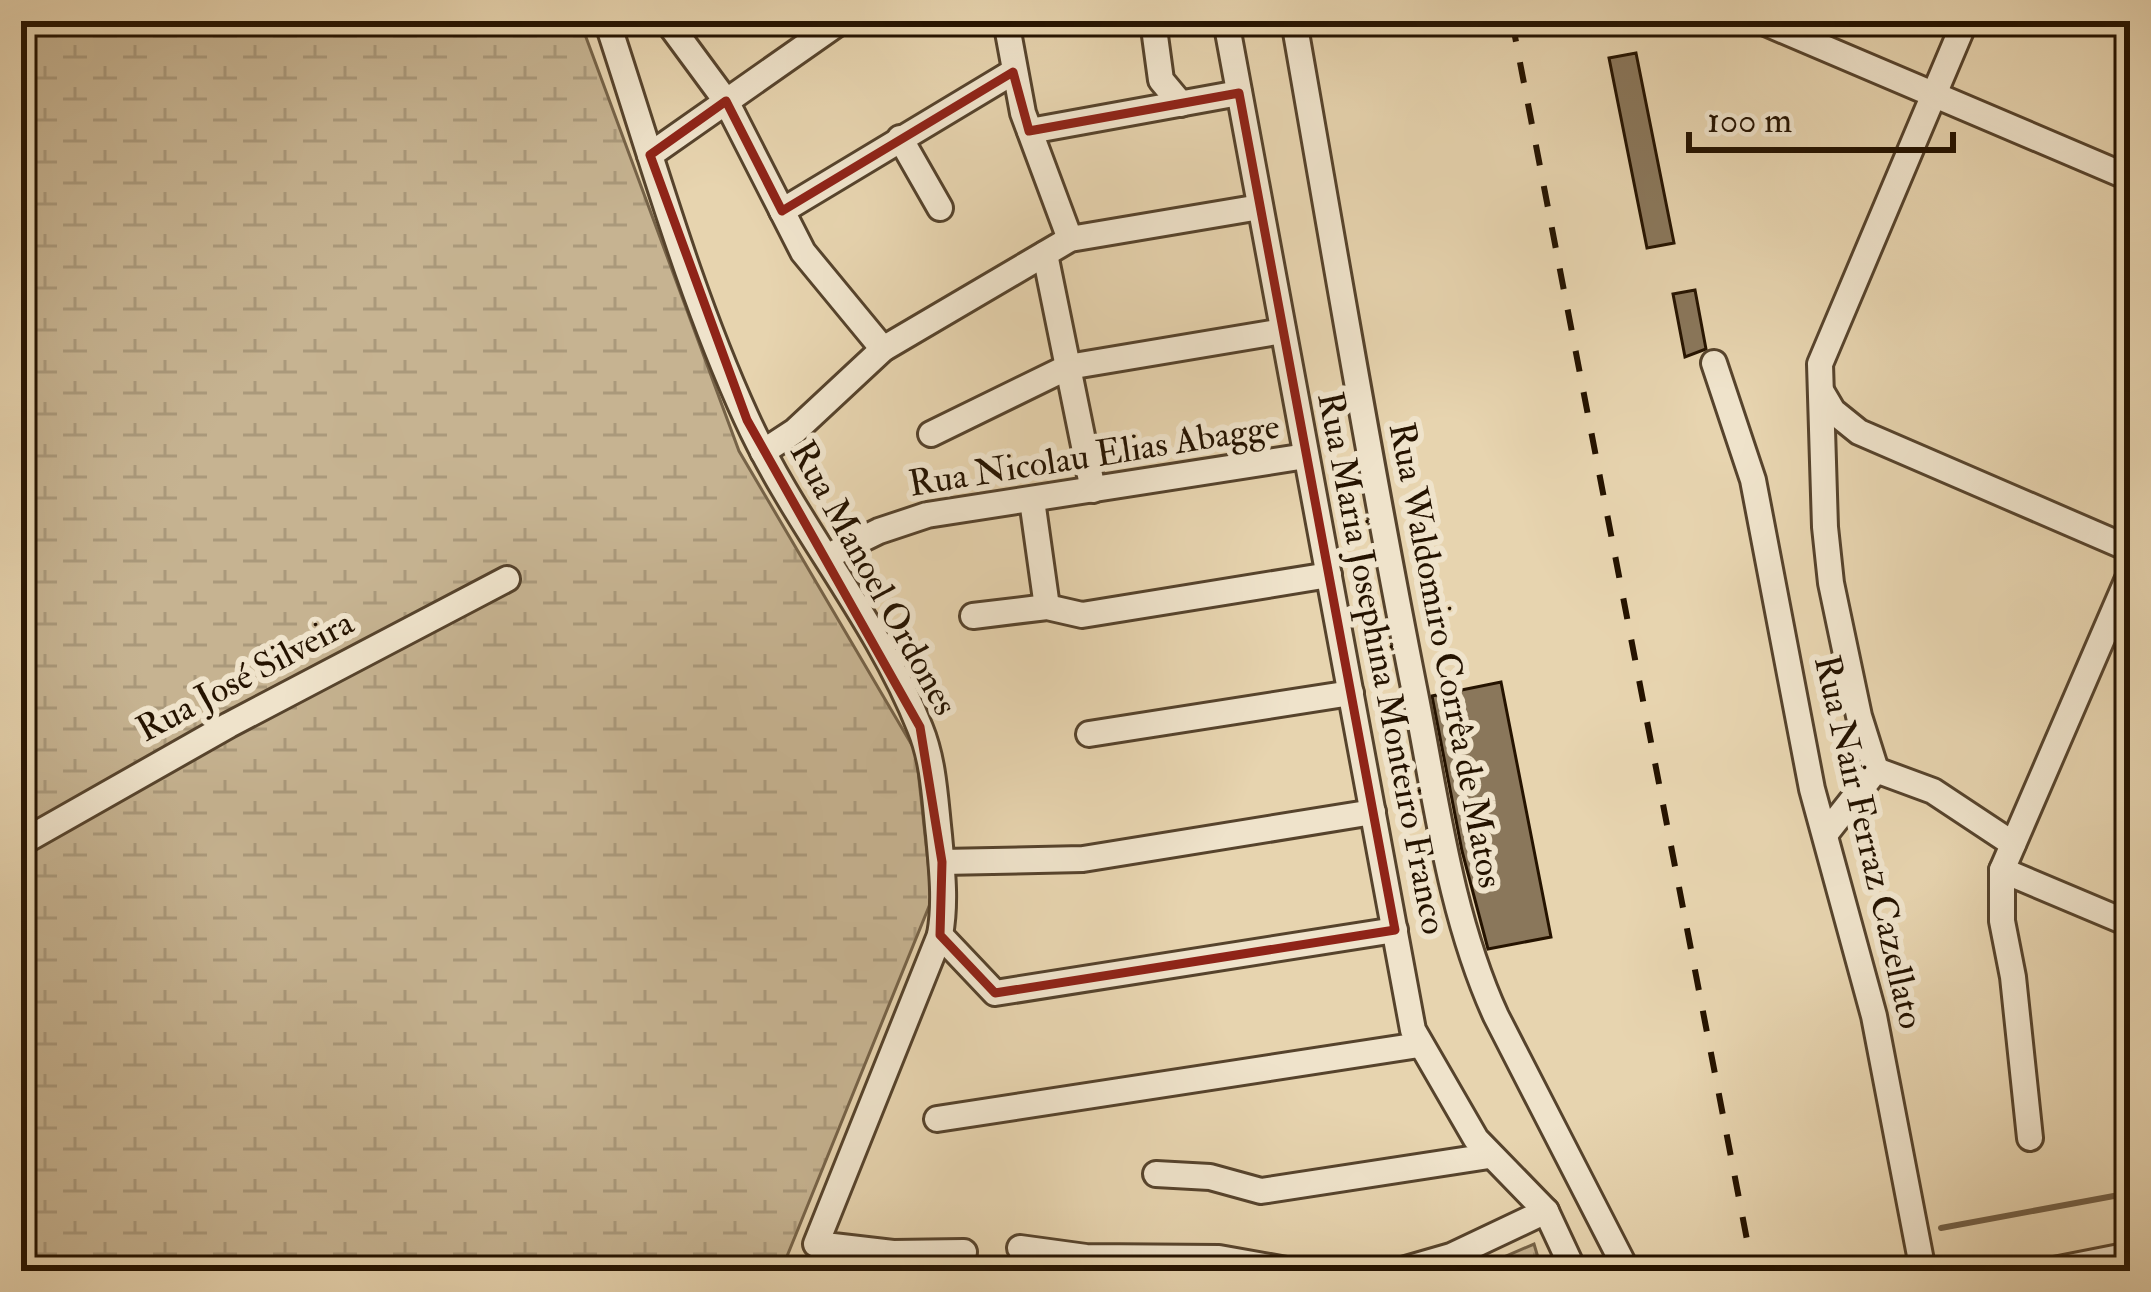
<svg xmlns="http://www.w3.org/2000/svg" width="2151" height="1292" viewBox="0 0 2151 1292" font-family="'IM FELL Double Pica',serif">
	<defs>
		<pattern id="wetland-marsh" width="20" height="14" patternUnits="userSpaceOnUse" patternTransform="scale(3)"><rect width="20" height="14" fill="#c6b391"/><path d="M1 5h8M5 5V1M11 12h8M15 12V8" fill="none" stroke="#aa997b"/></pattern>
	</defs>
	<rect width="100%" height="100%" fill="#e7d4af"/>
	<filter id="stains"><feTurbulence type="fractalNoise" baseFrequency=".00167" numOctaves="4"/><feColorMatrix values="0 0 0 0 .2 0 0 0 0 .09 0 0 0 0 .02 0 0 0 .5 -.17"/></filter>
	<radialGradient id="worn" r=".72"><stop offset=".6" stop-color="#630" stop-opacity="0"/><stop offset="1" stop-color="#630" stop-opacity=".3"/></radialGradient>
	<g fill="url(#wetland-marsh)" stroke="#766348" stroke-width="3">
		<path d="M21,21H580L739,451L916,752L932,899L781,1271H21Z"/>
		<path d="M1534,1244L1542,1271H1472Z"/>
	</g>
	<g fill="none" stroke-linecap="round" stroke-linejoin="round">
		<g stroke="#725f46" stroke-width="6">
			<path d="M1941,1228L2130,1193"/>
			<path d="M1489,1271L1533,1258"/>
		</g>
	</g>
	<g fill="#8a775b" stroke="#251300" stroke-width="3">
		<path d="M1636,53L1674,243L1647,248L1609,58Z"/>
		<path d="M1695,290L1706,349L1685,357L1673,294Z"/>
		<path d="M1501,682L1551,937L1488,949L1462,851L1432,696Z"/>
	</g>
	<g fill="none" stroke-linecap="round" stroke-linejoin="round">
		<defs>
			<g id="minor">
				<path d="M607,21C651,154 688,290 746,417C795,525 876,617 920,728C934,762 935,800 939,835C942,869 946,902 940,935L816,1244L893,1253L964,1252"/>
				<path d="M667,21L726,101L803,252L883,349"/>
				<path d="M1006,21L1023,113L1070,239"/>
				<path d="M1153,21L1161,80L1181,104"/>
				<path d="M1226,21L1413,1030L1476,1139L1546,1211L1574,1271"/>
				<path d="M1294,21C1333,243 1370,466 1414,688C1436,797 1449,913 1496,1016L1627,1271"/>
				<path d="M1761,21L2130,178"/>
				<path d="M1030,131L1239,93"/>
				<path d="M900,138L940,208"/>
				<path d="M650,155L841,21"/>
				<path d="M782,211L1013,72"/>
				<path d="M1045,254L1093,490"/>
				<path d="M1714,363L1753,480L1812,789L1874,1016L1923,1271"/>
				<path d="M1823,394L1833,411L1859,432L2130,549"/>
				<path d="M931,434L1068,367L1283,331"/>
				<path d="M763,452L795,431L883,349L1070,239L1260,207"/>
				<path d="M1032,500L1047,607"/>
				<path d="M828,556L879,531L927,515L1306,456"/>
				<path d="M973,616L1047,607L1082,615L1329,575"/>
				<path d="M1089,734L1351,693"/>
				<path d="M1876,770L1859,716L1831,583L1825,527L1820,364L1965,21"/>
				<path d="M1827,832L1876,770L1933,791L2013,844"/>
				<path d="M21,843L229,725L507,579"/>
				<path d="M942,862L1083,859L1373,812"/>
				<path d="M2002,870L2130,924"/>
				<path d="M940,935L995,993L1395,930"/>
				<path d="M937,1119L1419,1045"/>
				<path d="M2030,1138L2013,977L2002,921V870L2130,574"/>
				<path d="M1156,1174L1210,1177L1261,1191L1489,1156"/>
				<path d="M1020,1248L1086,1257L1219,1258L1292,1271"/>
				<path d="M1399,1271L1451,1256L1546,1211"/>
				<path d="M2049,1271L2130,1255"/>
			</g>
		</defs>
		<use href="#minor" stroke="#56432c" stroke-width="30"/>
		<use href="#minor" stroke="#efe3cb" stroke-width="24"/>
		<path stroke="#251300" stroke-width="6" stroke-dasharray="21 21" stroke-linecap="butt" d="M1512,21L1753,1271"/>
	</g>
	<path fill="none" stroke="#8f2418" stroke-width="9" stroke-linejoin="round" d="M1013,72L1029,131L1239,93L1395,930L995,993L940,935L942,862L920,727L747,420L650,155L726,101L782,211Z"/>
	<g text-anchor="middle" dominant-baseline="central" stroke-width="12" stroke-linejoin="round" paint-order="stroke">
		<g font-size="36" fill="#251300" stroke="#efe3cb">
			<text transform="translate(1094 455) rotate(-9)">Rua Nicolau Elias Abagge</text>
			<text transform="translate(874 578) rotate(61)">Rua Manoel Ordones</text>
			<text transform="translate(1446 655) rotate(79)">Rua Waldomiro Corrêa de Matos</text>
			<text transform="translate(1382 663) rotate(79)">Rua Maria Josephina Monteiro Franco</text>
			<text transform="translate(245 676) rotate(-28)">Rua José Silveira</text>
			<text transform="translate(1869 842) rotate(77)">Rua Nair Ferraz Cazellato</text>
		</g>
	</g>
	<rect width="2151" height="1292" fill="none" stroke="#e7d4af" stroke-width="72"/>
	<rect x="24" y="24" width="2103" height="1244" fill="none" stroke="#251300" stroke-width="6"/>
	<rect x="36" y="36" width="2079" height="1220" fill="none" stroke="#251300" stroke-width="3"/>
	<path d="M1689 132v18h264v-18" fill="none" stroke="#251300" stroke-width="6"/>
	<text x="1707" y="132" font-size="36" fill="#251300" stroke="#efe3cb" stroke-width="9" paint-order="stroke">100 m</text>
	<rect width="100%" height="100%" filter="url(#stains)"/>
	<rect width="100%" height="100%" fill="url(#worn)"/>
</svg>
